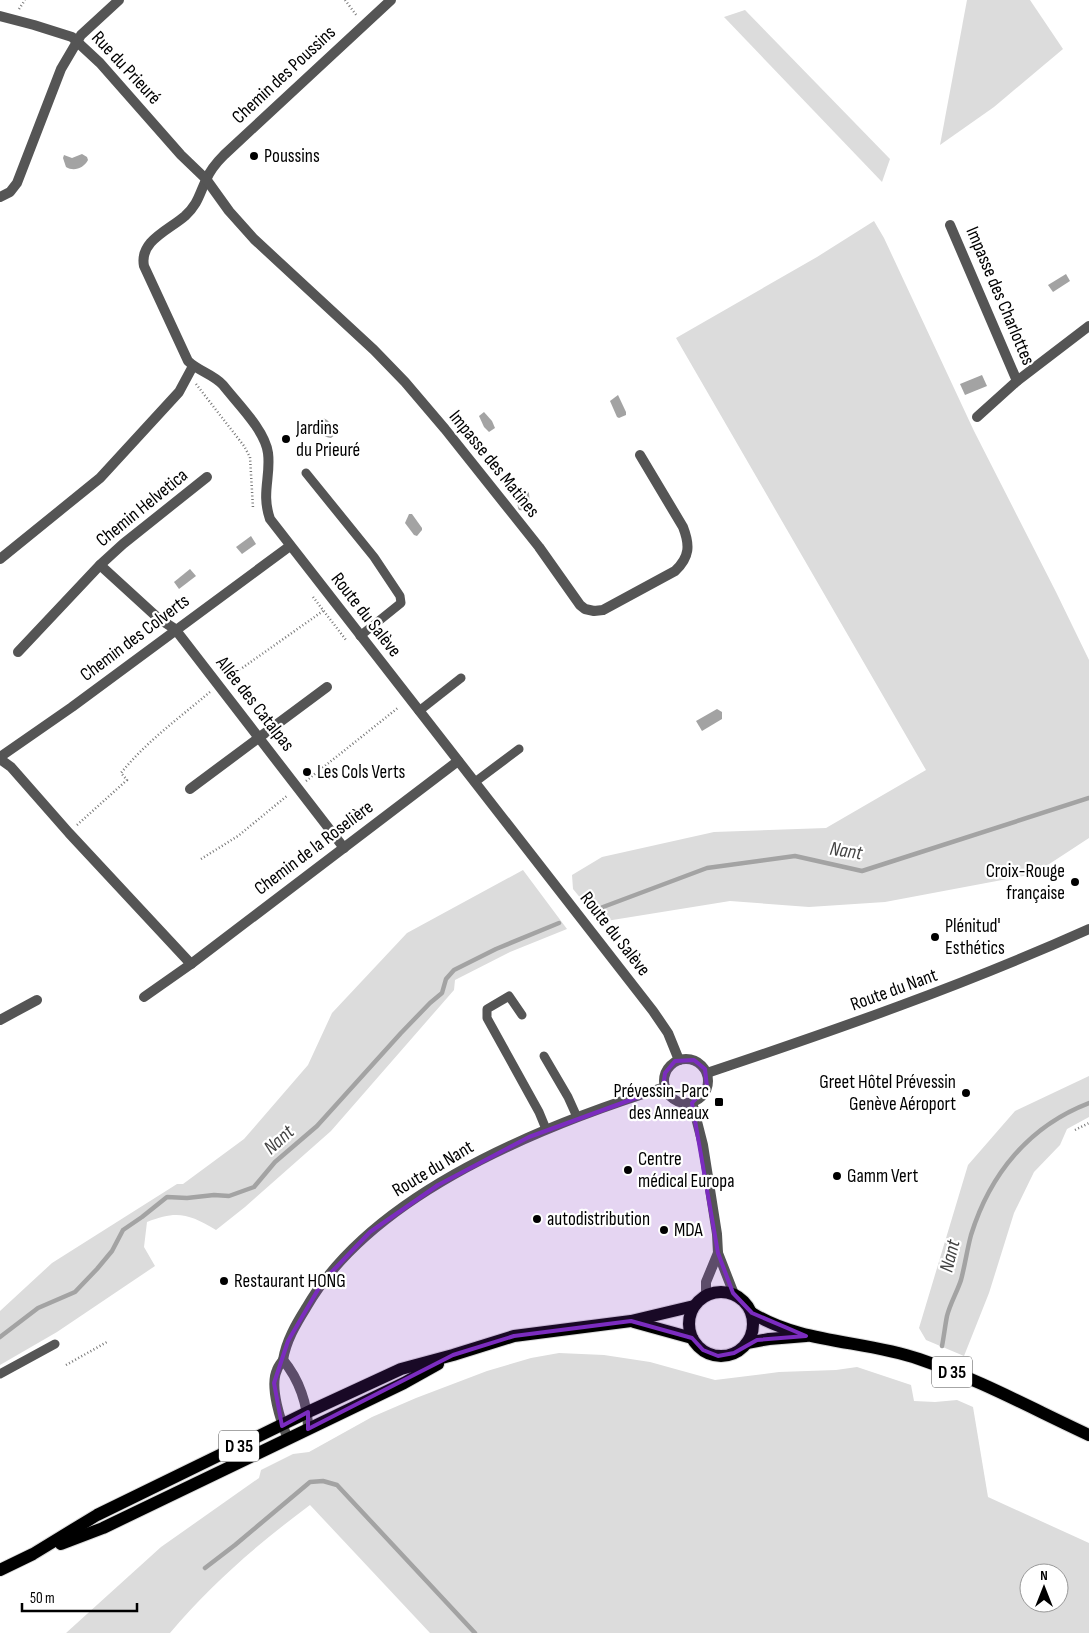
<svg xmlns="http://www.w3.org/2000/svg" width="1089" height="1633" viewBox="0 0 1089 1633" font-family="'Sofia Sans Condensed',sans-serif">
	<rect width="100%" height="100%" fill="#fff"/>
	<g fill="#dcdcdc" fill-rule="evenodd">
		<path d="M967,0H1030L1063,49L994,107L940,145Z"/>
		<path d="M745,10L890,159L882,182L724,17Z"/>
		<path d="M874,221L884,238L974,431L1056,592L1089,660V838L1034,874L885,902L809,907L730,901L600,922L573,889L572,875L602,857L714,832L826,828L926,770L676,338L817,257Z"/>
		<path d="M523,870L567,929L510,952L455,980L454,990L331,1131L245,1207L216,1230C189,1214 177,1210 147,1222L144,1247L155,1266L57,1332L0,1365V1311L52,1263L177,1184H183L244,1139L308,1065L332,1013L407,933Z"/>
		<path d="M1089,1076V1117L1067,1129L1060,1145L1034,1172L1014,1213L989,1293L964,1356L926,1340L919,1328L968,1165L1015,1111Z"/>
		<path d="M559,1353L604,1355L650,1362L715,1380L779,1372L836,1370L857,1367L911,1385L914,1401L935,1402L957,1400L973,1407L988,1497L1089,1543V1633H430L310,1505C259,1543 211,1584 170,1633H66L161,1547L259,1478L261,1470L293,1454L309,1452L372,1417L416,1398L487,1371L531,1358ZM1029,1573H1059V1603H1029Z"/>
	</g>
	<g fill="#a3a3a3">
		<path d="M82,154L87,157L88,160C84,168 74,172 66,167L63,158L64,155L72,158Z"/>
		<path d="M1066,274L1070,281L1053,292L1048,285Z"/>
		<path d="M982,375L987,386L965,395L960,384Z"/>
		<path d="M618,395L626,412V415L619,418L617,417L610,401Z"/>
		<path d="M484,412L492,421L495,428L489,432L484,427L479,416Z"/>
		<path d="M322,418C329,419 335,428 336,434L331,438C323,438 317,429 318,421Z"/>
		<path d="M522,489H525L529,493L530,506L527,511L519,510C516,505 518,493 522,489Z"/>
		<path d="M409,514H412L422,528V530L417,536L414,535L405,523Z"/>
		<path d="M251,536L256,544L242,554L236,547Z"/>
		<path d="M190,569L196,576L179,589L174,582Z"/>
		<path d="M717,709L722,712V719L702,731L696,721Z"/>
	</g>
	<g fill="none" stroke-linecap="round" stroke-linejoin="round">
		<g stroke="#a3a3a3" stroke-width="4.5">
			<path d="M595,910L707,868L795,856L862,871L1089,798"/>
			<path d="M0,1337L38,1308L75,1292L97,1269L112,1251L123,1230L142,1217L167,1197L187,1198L214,1195L229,1196L254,1187L275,1162L317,1126L401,1033L430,1003L442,993L446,979L454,970L496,949L559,923"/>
			<path d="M942,1346C944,1336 945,1326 947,1316C950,1304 957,1292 961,1280C965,1265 967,1250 971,1235C990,1174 1029,1126 1089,1103"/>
			<path d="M205,1568L235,1545L310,1482L323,1481L337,1485L475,1633"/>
		</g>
		<defs>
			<g id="primary">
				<circle cx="721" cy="1324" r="32"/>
				<path d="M752,1313C802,1344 864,1340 919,1359C978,1379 1033,1409 1089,1435"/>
				<path d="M634,1322L692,1338"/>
				<path d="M747,1343L769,1339L806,1336"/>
				<path d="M61,1544L103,1528L404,1383L438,1364"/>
				<path d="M0,1570L33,1554L97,1515L308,1412L401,1369L453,1355L514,1336L631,1321L694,1306"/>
			</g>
		</defs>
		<use href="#primary" stroke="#dbdbdb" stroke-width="14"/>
		<g stroke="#777" stroke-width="2.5" stroke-dasharray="1 2.5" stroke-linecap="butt">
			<path d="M345,0L357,16"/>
			<path d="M19,9L25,0"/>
			<path d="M196,384L244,446L250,457L253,508"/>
			<path d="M313,597L346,640"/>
			<path d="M228,678L323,611"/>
			<path d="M306,781L399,707"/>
			<path d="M77,825L127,780L121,773C146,742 179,718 210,692"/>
			<path d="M201,859L238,836L288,795"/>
			<path d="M1075,1130L1089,1123"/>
			<path d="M66,1365L107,1342"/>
		</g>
		<g stroke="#555" stroke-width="9">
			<path d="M306,473L374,557L400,596L401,603L360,636"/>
			<path d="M419,711L461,678"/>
			<path d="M475,782L519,749"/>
			<path d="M522,1015L509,996L487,1009V1018L539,1112L546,1129"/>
			<path d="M544,1056L568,1097L577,1117"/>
			<path d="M0,1374L55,1344"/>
		</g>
		<g stroke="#555" stroke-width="10">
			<path d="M391,0L224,155C217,162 210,170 206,180C199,195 198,204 185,216C169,230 139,241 144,266L188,361C198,371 213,374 223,385C237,403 265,430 268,453C271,477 261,493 270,519L653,1011L668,1033L679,1060"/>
			<path d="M0,16L34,25L72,37L100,63L181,155L206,179L229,211L254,239L374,350L405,382L445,429L539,547L580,605L585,609L594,611L603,610L675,571C690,557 690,545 683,527L640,455"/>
			<path d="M0,197L10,192L17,183L61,69L81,35L119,0"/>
			<path d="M950,225L1017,381"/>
			<path d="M977,417L1017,381L1089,326"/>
			<path d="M0,559L100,478L179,392L193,366"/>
			<path d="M100,565L158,618L175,629L344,848"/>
			<path d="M18,652L100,565L123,544L207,477"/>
			<path d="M0,757L72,707L290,546"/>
			<path d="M0,759L11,767L69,833L191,964"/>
			<path d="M190,789L327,687"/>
			<path d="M144,997L191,964L458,761"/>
			<path d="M0,1020L37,1000"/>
			<circle cx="686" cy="1081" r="22"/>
			<path d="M707,1073C836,1030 964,985 1089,929"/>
			<path d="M692,1102L703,1145L717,1234L718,1253L734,1294"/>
			<path d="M706,1295V1282L718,1253"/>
			<path d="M283,1360C286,1341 296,1324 306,1308C372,1193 543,1125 665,1087"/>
			<path d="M288,1439C281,1422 269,1387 277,1370C278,1366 281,1363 283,1360C299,1379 308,1405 308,1429"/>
		</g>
		<use href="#primary" stroke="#000" stroke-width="12"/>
	</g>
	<path fill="#7b2cbf" fill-opacity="0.2" stroke="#7b2cbf" stroke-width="4" stroke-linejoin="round" d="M694,1060L705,1069L707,1087L692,1103L718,1253L733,1293L752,1313L806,1336L757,1340L734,1353L718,1356L703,1350L692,1338L631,1321L514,1336L453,1355L308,1429V1412L282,1426L274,1383L288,1341L323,1281L370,1232L438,1185L529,1137L663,1088L665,1073L675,1061Z"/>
	<g fill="#000" stroke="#fff" stroke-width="2">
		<circle cx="254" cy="156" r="5"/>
		<circle cx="286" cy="439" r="5"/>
		<circle cx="307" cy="772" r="5"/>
		<circle cx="1075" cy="882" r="5"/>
		<circle cx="935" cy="937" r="5"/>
		<circle cx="966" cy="1093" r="5"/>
		<rect x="714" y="1097" width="10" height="10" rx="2.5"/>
		<circle cx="628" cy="1170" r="5"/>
		<circle cx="837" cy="1176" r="5"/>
		<circle cx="537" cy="1219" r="5"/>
		<circle cx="664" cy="1230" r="5"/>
		<circle cx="224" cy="1281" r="5"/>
	</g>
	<g text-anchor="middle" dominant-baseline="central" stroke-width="4.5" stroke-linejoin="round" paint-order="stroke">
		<g fill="#fff" stroke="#4c4c4c" stroke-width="1">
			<rect x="932" y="1356.5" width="40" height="31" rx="4"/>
			<rect x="219" y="1430.5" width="40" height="31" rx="4"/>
		</g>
		<g font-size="18" font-weight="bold" fill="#000">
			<text x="952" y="1372">D 35</text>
			<text x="239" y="1446">D 35</text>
		</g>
		<g font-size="19" fill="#000" stroke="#fff">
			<text transform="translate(126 68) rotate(47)">Rue du Prieuré</text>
			<text transform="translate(284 75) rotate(-43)">Chemin des Poussins</text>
			<text transform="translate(1000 296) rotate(67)">Impasse des Charlottes</text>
			<text transform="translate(494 464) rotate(51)">Impasse des Matines</text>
			<text transform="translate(142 508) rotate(-39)">Chemin Helvetica</text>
			<text transform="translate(366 615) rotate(52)">Route du Salève</text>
			<text transform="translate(135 638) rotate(-37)">Chemin des Colverts</text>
			<text transform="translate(255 704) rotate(52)">Allée des Catalpas</text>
			<text transform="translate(314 848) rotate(-37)">Chemin de la Roselière</text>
			<text transform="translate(615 934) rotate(52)">Route du Salève</text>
			<text transform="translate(894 990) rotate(-20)">Route du Nant</text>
			<text transform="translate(433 1169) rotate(-31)">Route du Nant</text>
		</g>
		<g font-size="19" fill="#000" stroke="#fff" text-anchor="start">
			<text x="264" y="156">Poussins</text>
			<text x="296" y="428">Jardins<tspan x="296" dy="22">du Prieuré</tspan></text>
			<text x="317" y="772">Les Cols Verts</text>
			<text x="1065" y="871" text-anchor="end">Croix-Rouge<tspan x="1065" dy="22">française</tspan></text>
			<text x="945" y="926">Plénitud'<tspan x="945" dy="22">Esthétics</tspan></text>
			<text x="956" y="1082" text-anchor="end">Greet Hôtel Prévessin<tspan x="956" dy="22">Genève Aéroport</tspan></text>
			<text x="709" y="1091" text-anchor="end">Prévessin-Parc<tspan x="709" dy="22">des Anneaux</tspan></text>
			<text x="638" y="1159">Centre<tspan x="638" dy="22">médical Europa</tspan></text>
			<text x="847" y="1176">Gamm Vert</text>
			<text x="547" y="1219">autodistribution</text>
			<text x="674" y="1230">MDA</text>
			<text x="234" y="1281">Restaurant HONG</text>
		</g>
		<g font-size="20" font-style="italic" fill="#444" stroke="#fff">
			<text transform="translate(846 851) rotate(9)">Nant</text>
			<text transform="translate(279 1140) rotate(-42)">Nant</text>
			<text transform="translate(950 1256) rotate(-76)">Nant</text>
		</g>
	</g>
	<g transform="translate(1044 1588)"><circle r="24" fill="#ffffff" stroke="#999999"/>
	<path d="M0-4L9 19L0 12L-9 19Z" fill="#000000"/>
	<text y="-8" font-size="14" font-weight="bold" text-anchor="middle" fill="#000000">N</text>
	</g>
	<path d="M22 1603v8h115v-8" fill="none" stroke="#000000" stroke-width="2.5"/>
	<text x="30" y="1603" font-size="15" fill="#000000" stroke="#ffffff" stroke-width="4" paint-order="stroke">50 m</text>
</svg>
